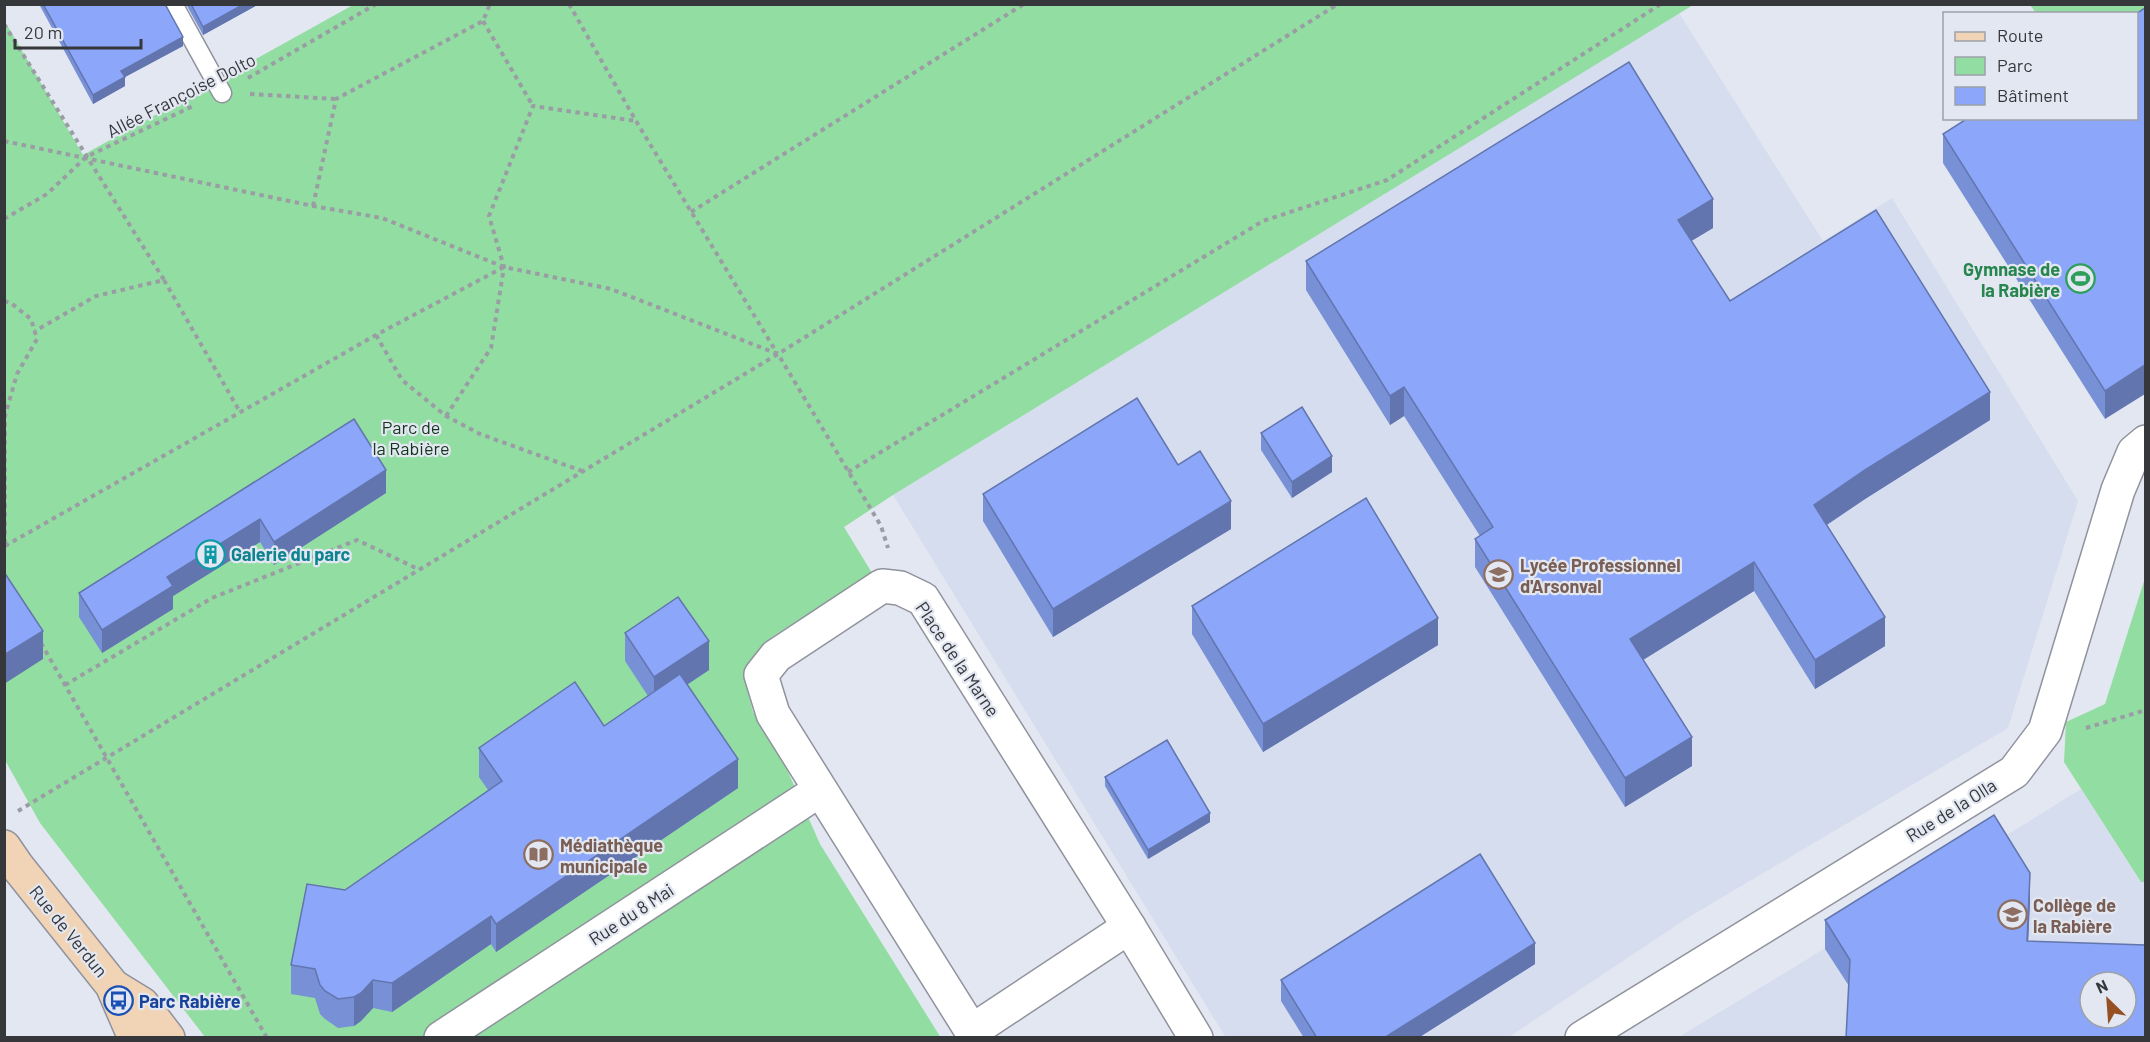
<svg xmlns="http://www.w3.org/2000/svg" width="2150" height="1042" viewBox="0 0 2150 1042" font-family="Barlow,sans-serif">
	<rect width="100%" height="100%" fill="#e3e7f1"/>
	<g fill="#d6ddee" fill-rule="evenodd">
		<path d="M1679,13L1823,241L1892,198L2078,501L2008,728L1689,917L1509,1037L1226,1038L893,495Z"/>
		<path d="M2081,789L2141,882H2145V1037L1677,1038L1806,960ZM2090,982H2126V1018H2090Z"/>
	</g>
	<g fill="#92dda1">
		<path d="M353,5H1693L893,495L844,527L872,573L772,637L756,654L750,665L746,685L753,712L781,756L820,844L941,1038L205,1037L40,823L5,760L4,20L83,155Z"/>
		<path d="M2030,5H2145V37L2136,14L2036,13Z"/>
		<path d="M2145,578L2146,882H2141L2064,762L2066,722L2105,704Z"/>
	</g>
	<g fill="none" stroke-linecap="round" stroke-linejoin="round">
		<defs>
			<path id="lane" d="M173,4L222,93"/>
			<g id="street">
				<path d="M972,1031L1129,927"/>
				<path d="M441,1038L820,790"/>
				<path d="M976,1038L773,714L761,675L776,656L882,586L900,588L923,599L1129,927L1196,1038"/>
				<path d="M1582,1038L2014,772L2045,731L2118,490L2134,452L2146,442"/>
			</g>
			<g id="secondary">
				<path d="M4,847L17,866L112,985L135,1038"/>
				<path d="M116,988L142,1004L168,1038"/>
			</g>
		</defs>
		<use href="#lane" stroke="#90939d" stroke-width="21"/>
		<use href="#street" stroke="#90939d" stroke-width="36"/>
		<use href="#secondary" stroke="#90939d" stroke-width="36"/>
		<g stroke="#9a9da4" stroke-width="4" stroke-dasharray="4.5 4.5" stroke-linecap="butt">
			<path d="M569,4L636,121L777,353"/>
			<path d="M483,21L533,106"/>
			<path d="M4,24L164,280L96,296L35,331"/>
			<path d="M248,78L376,4"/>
			<path d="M250,94L336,99"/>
			<path d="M4,141L313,206L382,218L504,267L611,289L778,354L881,526L888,548"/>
			<path d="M313,206L336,99L483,21L490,4"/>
			<path d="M691,212L1024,4"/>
			<path d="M4,219L47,194L86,157L193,106"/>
			<path d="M164,280L240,412"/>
			<path d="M4,301L11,303L31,319L37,339L17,374L5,416V545"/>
			<path d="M376,335L402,380L446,416L480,434L582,471"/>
			<path d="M446,416L491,348L504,267L489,216L533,106L636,121"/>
			<path d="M848,472L1263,221L1387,180L1661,4"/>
			<path d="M5,546L376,335L504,267"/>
			<path d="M41,643L267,1038"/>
			<path d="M65,685L212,598L357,540L418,569"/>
			<path d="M2086,728L2146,710"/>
			<path d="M18,811L778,354L1338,4"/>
		</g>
		<use href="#lane" stroke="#fff" stroke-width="18"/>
		<use href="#street" stroke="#fff" stroke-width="33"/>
		<use href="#secondary" stroke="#f0d4b5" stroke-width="33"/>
	</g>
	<g fill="#7890d6">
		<path d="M39,4H165L183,46L125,77V86L93,104Z"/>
		<path d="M186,4H259L203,35Z"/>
		<path d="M2136,118L2105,419L1943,163V134Z"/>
		<path d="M1713,228L1691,241L1730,301L1990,420L1865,499L1827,525L1885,646L1815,689L1754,591L1643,660L1692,766L1625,807L1475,567V539L1480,536L1404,416L1390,425L1306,290V261Z"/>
		<path d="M354,419L386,493L274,565L260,542L173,596V609L102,653L79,617V593Z"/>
		<path d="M1261,433L1332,472L1292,498L1261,450Z"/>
		<path d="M1178,465L1231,529L1053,637L983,521V494Z"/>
		<path d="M1192,606L1438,645L1263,752L1192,634Z"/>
		<path d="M625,633L709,670L687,685L738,788L496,952L491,944L392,1012L373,1008L361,1021L354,1026L338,1028L325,1019L320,1014L315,998L291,994V965L345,890L488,790L479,777V748L604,726L648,696L625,661Z"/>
		<path d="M1105,777L1210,822L1148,859L1105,786Z"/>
		<path d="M2030,901L2028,941L1849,986L1825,949V920Z"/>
		<path d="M1535,964L1418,1038H1304L1281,1001V980Z"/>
	</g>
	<g fill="#6275ae">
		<path d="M244,4H259L203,35V27Z"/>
		<path d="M183,37V46L125,77V86L93,104V95L121,71Z"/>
		<path d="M1713,199V228L1678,249V220Z"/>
		<path d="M2145,365V394L2105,419V391Z"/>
		<path d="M1404,387V416L1390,425V396Z"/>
		<path d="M1990,392V420L1865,499L1814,533V505L1865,470Z"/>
		<path d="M1332,456V472L1292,498V482Z"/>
		<path d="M386,470V493L274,565V542Z"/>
		<path d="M1231,501V529L1053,637V609Z"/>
		<path d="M260,519V542L173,596V609L102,653V630L167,577Z"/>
		<path d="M1754,562V591L1630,668V639Z"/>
		<path d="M1885,617V646L1815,689V660Z"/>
		<path d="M1438,618V645L1263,752V724Z"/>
		<path d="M43,631V659L4,684V655Z"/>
		<path d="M709,641V670L654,706V677Z"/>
		<path d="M1692,737V766L1625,807V778Z"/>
		<path d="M738,759V788L496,952V924Z"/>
		<path d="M1210,813V822L1148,859V850Z"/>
		<path d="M2030,873V901L2027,969V941Z"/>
		<path d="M491,916V944L392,1012V983Z"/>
		<path d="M1535,943V964L1418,1038H1384Z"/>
		<path d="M373,980V1008L361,1021L354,1026V997Z"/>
	</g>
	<g fill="#8ca7f9" stroke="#6275ae" stroke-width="1.5" fill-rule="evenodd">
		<path d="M43,4H165L183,37L121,71L125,77L93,95Z"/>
		<path d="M191,4H244L203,27Z"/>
		<path d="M2145,8V365L2105,391L1943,134L1968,118H2136V14Z"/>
		<path d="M1629,62L1713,199L1678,220L1730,301L1876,210L1990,392L1865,470L1814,505L1885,617L1815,660L1754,562L1630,639L1692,737L1625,778L1475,539L1493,527L1404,387L1390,396L1306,261Z"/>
		<path d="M1137,398L1178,465L1200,451L1231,501L1053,609L983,494Z"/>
		<path d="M1302,407L1332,456L1292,482L1261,433Z"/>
		<path d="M354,419L386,470L274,542L260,519L167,577L173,586L102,630L79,593Z"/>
		<path d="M1366,498L1438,618L1263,724L1192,606Z"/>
		<path d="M4,572L43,631L4,655Z"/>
		<path d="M678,597L709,641L654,677L625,633Z"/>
		<path d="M680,674L738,759L496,924L491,916L392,983L373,980L361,993L354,997L338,999L325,991L320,985L315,969L291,965L307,884L345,890L502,781L479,748L575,682L604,726Z"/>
		<path d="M1167,740L1210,813L1148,850L1105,777Z"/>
		<path d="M1994,815L2030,873L2027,941L2145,945V1038H1846L1850,960L1825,920ZM2090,982H2126V1018H2090Z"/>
		<path d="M1480,854L1535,943L1384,1038H1317L1281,980Z"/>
	</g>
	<defs>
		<symbol id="stadium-ring" viewBox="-11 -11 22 22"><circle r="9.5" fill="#e3e7f1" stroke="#2e9e5b" stroke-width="1.5"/><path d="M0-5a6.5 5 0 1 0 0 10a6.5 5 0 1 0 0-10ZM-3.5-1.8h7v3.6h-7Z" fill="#2e9e5b"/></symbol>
		<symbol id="building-ring" viewBox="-11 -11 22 22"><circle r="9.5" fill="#e3e7f1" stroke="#0f9aa8" stroke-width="1.5"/><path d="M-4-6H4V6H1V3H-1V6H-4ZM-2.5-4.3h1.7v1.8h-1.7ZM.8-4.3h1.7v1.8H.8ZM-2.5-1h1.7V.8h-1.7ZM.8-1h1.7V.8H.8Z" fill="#0f9aa8"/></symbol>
		<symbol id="school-ring" viewBox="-11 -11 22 22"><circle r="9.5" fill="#e3e7f1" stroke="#8d6e63" stroke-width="1.5"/><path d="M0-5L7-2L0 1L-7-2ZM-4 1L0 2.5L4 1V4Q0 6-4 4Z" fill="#8d6e63"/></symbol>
		<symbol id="library-ring" viewBox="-11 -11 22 22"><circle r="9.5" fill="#e3e7f1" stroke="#8d6e63" stroke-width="1.5"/><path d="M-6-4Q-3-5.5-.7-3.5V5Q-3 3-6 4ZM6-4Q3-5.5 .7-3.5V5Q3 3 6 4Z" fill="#8d6e63"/></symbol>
		<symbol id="bus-ring" viewBox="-11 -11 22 22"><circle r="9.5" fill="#e3e7f1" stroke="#1a4fb4" stroke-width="1.5"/><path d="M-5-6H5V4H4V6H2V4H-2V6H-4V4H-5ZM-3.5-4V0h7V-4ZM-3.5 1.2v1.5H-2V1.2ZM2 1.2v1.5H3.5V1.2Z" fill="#1a4fb4"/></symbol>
	</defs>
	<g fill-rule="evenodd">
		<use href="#stadium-ring" x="2064" y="262" width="33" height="33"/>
		<use href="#building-ring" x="194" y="538" width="33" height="33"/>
		<use href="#school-ring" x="1482" y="558" width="33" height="33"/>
		<use href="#library-ring" x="522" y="838" width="33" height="33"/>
		<use href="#school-ring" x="1996" y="898" width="33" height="33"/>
		<use href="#bus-ring" x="102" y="984" width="33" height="33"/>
	</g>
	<g text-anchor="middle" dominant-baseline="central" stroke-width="4.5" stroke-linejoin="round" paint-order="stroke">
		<g font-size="18" fill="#35373b" stroke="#e3e7f1">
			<text transform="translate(181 95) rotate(-27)">Allée Françoise Dolto</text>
			<text transform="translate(958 659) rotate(56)">Place de la Marne</text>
			<text transform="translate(1951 810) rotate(-32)">Rue de la Olla</text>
			<text transform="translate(631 914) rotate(-33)">Rue du 8 Mai</text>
			<text transform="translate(69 931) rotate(51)">Rue de Verdun</text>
		</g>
		<g font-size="18" font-weight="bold" fill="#27864d" stroke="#e3e7f1" text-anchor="end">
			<text x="2060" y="269">Gymnase de<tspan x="2060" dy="21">la Rabière</tspan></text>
		</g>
		<g font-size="18" fill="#14361c" stroke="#e3e7f1">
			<text x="411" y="427">Parc de<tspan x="411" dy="21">la Rabière</tspan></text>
		</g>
		<g font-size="18" font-weight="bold" fill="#0d838f" stroke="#e3e7f1" text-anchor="start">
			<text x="231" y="554">Galerie du parc</text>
		</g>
		<g font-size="18" font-weight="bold" fill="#785e54" stroke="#e3e7f1" text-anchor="start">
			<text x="1520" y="565">Lycée Professionnel<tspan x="1520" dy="21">d'Arsonval</tspan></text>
			<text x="560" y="845">Médiathèque<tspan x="560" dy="21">municipale</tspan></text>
			<text x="2033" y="905">Collège de<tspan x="2033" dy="21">la Rabière</tspan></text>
		</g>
		<g font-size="18" font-weight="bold" fill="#164399" stroke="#e3e7f1" text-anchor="start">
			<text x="139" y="1001">Parc Rabière</text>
		</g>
	</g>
	<rect width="2150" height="1042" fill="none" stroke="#35373b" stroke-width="12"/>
	<rect x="1943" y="12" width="195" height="108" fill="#e3e7f1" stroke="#9da1a8" stroke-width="1.5"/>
	<rect x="1955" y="32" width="30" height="9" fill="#f0d4b5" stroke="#9da1a8" stroke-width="1.5"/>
	<text x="1997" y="42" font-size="18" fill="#35373b">Route</text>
	<rect x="1955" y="57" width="30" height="18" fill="#92dda1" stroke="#9da1a8" stroke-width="1.5"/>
	<text x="1997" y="72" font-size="18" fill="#35373b">Parc</text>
	<rect x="1955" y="87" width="30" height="18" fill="#8ca7f9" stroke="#9da1a8" stroke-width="1.5"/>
	<text x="1997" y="102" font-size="18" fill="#35373b">Bâtiment</text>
	<g transform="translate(2108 1000) rotate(335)"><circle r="28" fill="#e3e7f1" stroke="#9da1a8" stroke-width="1.5"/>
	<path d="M0-4.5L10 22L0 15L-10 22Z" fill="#955124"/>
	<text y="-9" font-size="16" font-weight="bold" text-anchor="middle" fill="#35373b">N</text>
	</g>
	<path d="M15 39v9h126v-9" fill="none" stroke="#35373b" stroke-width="3"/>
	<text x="24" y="39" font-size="18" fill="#35373b" stroke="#e3e7f1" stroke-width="4.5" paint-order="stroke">20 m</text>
</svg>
